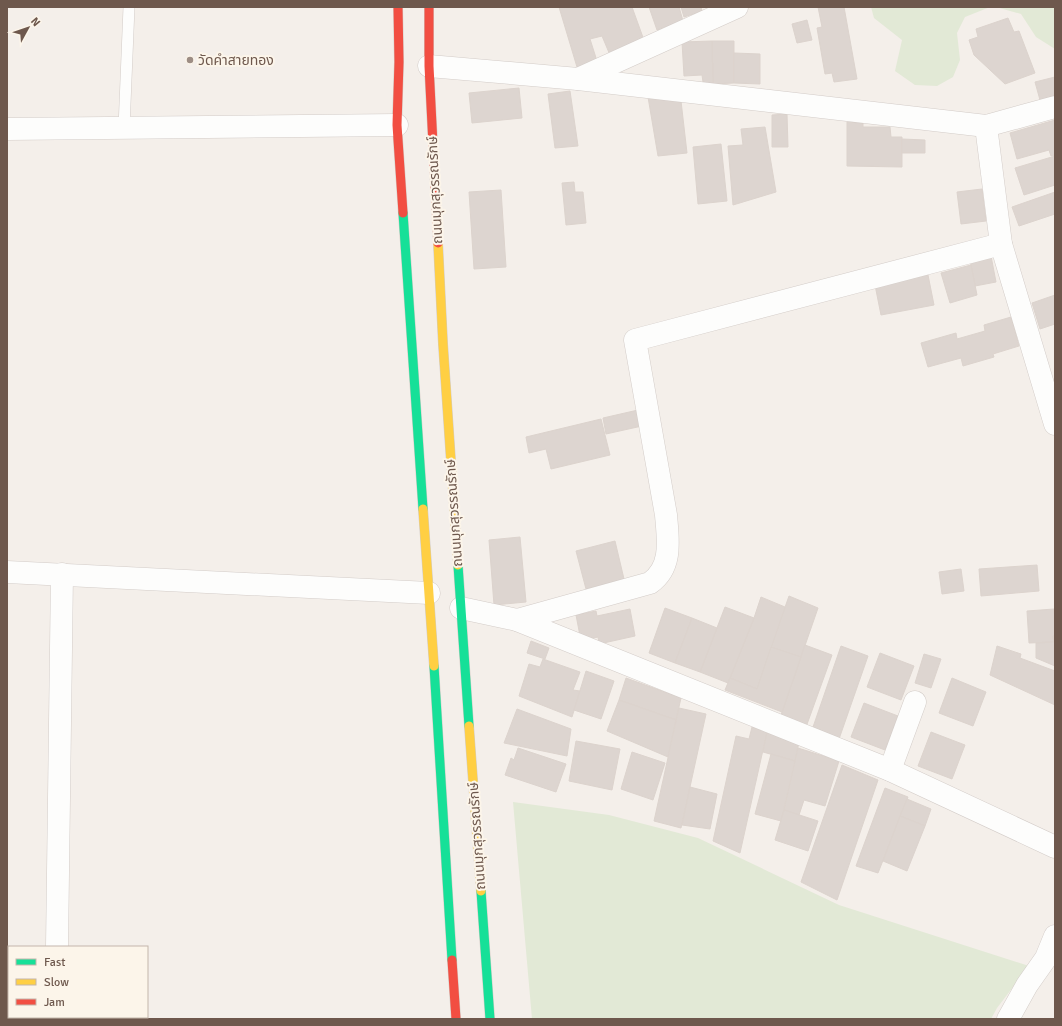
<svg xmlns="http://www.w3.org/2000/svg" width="1062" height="1026" viewBox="0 0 1062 1026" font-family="Signika,'Noto Sans Thai',sans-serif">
	<rect width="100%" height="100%" fill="#f4efea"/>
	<g fill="#e2e9d6">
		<path d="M871,7H990L965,17L957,33L960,60L953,77L937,86L915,85L895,71L902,40L874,18Z"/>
		<path d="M996,7H1055V49L1036,37L1021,14Z"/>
		<path d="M513,802L609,815L698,838L839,905L1029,966L997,1008L991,1019H532Z"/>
	</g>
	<g fill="#ddd5d0" stroke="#dcd3cd">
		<path d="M559,7H632L645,43L610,55L602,36L590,39L597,61L577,67Z"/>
		<path d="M649,7H679L683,21L657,30Z"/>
		<path d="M681,7H701L702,11L684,17Z"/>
		<path d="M818,7H844L857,79L834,82L832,73L825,74L817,28L822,27Z"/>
		<path d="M1008,18L1014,32L1019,31L1035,73L1005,84L974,55L969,40L978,37L976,29Z"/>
		<path d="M807,20L812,40L797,43L792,24Z"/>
		<path d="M712,41H734V83L713,84Z"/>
		<path d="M712,41L713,84L703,82L702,75L684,76L682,42Z"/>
		<path d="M734,53L760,54V84L734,83Z"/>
		<path d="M1055,77V96L1040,100L1035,82Z"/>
		<path d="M519,88L522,118L472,123L469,93Z"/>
		<path d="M570,91L578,146L555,148L548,94Z"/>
		<path d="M648,97L681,101L687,153L658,156Z"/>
		<path d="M787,114L788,147H772V115Z"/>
		<path d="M1055,120V155L1051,156L1049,150L1017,159L1010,133Z"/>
		<path d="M847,122L863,123V127H890L891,137H902V167L847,166Z"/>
		<path d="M765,127L776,192L733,205L728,146L743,145L741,129Z"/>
		<path d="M902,139L925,140V153H902Z"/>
		<path d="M721,144L727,201L698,204L693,147Z"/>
		<path d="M1055,156V185L1024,195L1015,168Z"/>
		<path d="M574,182L575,192H583L586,223L566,225L562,183Z"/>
		<path d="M982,189L986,221L961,224L957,192Z"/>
		<path d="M501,190L506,267L474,269L469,192Z"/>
		<path d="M1055,192V214L1019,226L1012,207Z"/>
		<path d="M991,256L996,282L975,286L970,260Z"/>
		<path d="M971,265L977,295L950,303L941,273Z"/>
		<path d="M928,275L934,305L881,315L875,285Z"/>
		<path d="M1055,295V324L1040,329L1032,303Z"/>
		<path d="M1011,317L1019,346L993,354L994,357L963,366L961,358L928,367L921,343L956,333L957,339L985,331L984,325Z"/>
		<path d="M638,410L642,426L606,434L603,418Z"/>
		<path d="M601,419L610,455L551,469L546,449L529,453L526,437Z"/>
		<path d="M520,537L526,602L494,605L489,540Z"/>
		<path d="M615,541L624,579L586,589L576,551Z"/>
		<path d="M1037,565L1039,591L981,596L979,569Z"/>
		<path d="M961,569L964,591L942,594L939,572Z"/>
		<path d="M789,596L818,608L801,657L771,647Z"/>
		<path d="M761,597L785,607L757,689L730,678L754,618Z"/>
		<path d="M725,607L754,618L728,683L700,672Z"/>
		<path d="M665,608L692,618L675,663L649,653Z"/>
		<path d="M630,609L635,636L599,644L598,637L581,641L576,615L596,611L597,616Z"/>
		<path d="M1054,609V614H1055V635L1053,636L1054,642L1029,643L1027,611Z"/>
		<path d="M692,618L717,628L700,672L675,663Z"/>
		<path d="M1055,635V666L1036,658V643L1054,642L1053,636Z"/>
		<path d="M531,641L549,648L545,659L527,653Z"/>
		<path d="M805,645L832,655L806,727L780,718Z"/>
		<path d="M841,646L868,656L839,739L812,730Z"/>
		<path d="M997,646L1021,654L1020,658L1055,671V705L990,675Z"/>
		<path d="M771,647L801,657L782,712L725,690L730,678L757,689Z"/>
		<path d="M880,653L914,666L901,700L867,687Z"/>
		<path d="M924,654L941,659L931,688L915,683Z"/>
		<path d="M543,659L580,672L573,690L580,691L572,717L519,696L529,664L540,667Z"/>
		<path d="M586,671L614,681L601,719L574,710Z"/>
		<path d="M626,678L681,698L676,720L619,700Z"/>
		<path d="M952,678L986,692L973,726L939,713Z"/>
		<path d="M619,700L676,720L668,757L607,731Z"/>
		<path d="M864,703L898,716L885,750L851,737Z"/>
		<path d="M679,708L706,714L681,828L654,821Z"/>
		<path d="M517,709L571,729L567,756L504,743Z"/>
		<path d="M752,727L767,732L740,853L713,841L736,736L749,739Z"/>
		<path d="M767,732L799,742L795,761L763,752Z"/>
		<path d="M931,732L965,745L952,779L918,766Z"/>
		<path d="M576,741L620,749L612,790L569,781Z"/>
		<path d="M518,748L566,764L556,792L505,775L511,758L514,760Z"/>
		<path d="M798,748L839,761L825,806L804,800L799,815L784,810Z"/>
		<path d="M632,752L665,763L653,800L621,789Z"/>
		<path d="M771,754L795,761L781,821L755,814Z"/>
		<path d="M842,765L878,780L837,900L801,882Z"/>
		<path d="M690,787L717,794L710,829L682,825Z"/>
		<path d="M885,788L908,797L878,873L856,866Z"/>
		<path d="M907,799L931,809L925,826L900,816Z"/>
		<path d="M784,810L818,821L808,851L775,840Z"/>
		<path d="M900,816L925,826L907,871L883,861Z"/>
	</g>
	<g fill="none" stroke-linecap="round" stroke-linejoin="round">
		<defs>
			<path id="lane" d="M124,128L129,7"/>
			<g id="street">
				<path d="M429,66L578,79L986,126L1055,107"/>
				<path d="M578,79L737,7"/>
				<path d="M986,126L1001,244L1055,424"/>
				<path d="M7,129L397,125"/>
				<path d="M7,572L429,593"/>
				<path d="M461,608L517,620L890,770L1055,847"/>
				<path d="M517,620L650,583C673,567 668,539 666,515L635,340L1001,244"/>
				<path d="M890,770L915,702"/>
				<path d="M57,947L62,574"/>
				<path d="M56,1019L57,1017"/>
				<path d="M1008,1019L1027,985L1046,958L1055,936"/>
			</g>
			<g id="fast">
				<path d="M403,213L423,509"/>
				<path d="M458,565L469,726"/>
				<path d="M434,666L452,960"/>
				<path d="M481,891L490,1019"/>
			</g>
			<g id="slow">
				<path d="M438,243L443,344L458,565"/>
				<path d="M423,509L434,666"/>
				<path d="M469,726L481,891"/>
			</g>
			<g id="jam">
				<path d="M398,7L399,62L397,125L403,213"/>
				<path d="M429,7V66L438,243"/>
				<path d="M452,960L456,1019"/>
			</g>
		</defs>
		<use href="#lane" stroke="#d3ccc8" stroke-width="12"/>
		<use href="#street" stroke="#d3ccc8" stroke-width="23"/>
		<use href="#fast" stroke="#d3ccc6" stroke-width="10"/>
		<use href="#slow" stroke="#d3ccc6" stroke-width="10"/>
		<use href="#jam" stroke="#d3ccc6" stroke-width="10"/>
		<use href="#lane" stroke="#fdfdfc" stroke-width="11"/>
		<use href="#street" stroke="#fdfdfc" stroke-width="22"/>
		<use href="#fast" stroke="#16e098" stroke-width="9"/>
		<use href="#slow" stroke="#ffcf43" stroke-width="9"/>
		<use href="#jam" stroke="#f24e42" stroke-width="9"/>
	</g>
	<circle fill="#9d8d84" stroke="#fcf5ea" stroke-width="1.5" cx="190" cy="60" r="4"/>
	<g text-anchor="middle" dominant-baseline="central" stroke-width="4" stroke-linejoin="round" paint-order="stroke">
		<g font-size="14" fill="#6e584d" stroke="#fcf5ea" text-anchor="start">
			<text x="198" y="60">วัดคำสายทอง</text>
		</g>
		<g font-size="14" fill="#6e584d" stroke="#fcf5ea">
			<text transform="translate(435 190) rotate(-93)">ถนนมุกสุวรรณรักษ์</text>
			<text transform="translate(454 513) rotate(-94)">ถนนมุกสุวรรณรักษ์</text>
			<text transform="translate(477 836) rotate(-94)">ถนนมุกสุวรรณรักษ์</text>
		</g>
	</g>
	<rect width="1062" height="1026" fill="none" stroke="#6e584d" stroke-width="16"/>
	<rect x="8" y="946" width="140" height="72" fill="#fcf5ea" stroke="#c3b6ab"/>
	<rect x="16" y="959" width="20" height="6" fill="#16e098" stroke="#c3b6ab"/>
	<text x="44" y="966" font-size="12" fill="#6e584d">Fast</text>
	<rect x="16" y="979" width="20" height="6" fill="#ffcf43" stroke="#c3b6ab"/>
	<text x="44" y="986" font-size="12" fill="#6e584d">Slow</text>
	<rect x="16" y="999" width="20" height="6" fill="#f24e42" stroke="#c3b6ab"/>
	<text x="44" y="1006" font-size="12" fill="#6e584d">Jam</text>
	<g transform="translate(28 28) rotate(50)" stroke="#fcf5ea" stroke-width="3" paint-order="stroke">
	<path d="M0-3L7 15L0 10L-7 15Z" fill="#6e584d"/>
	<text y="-6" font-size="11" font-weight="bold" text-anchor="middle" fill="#6e584d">N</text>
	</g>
</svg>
